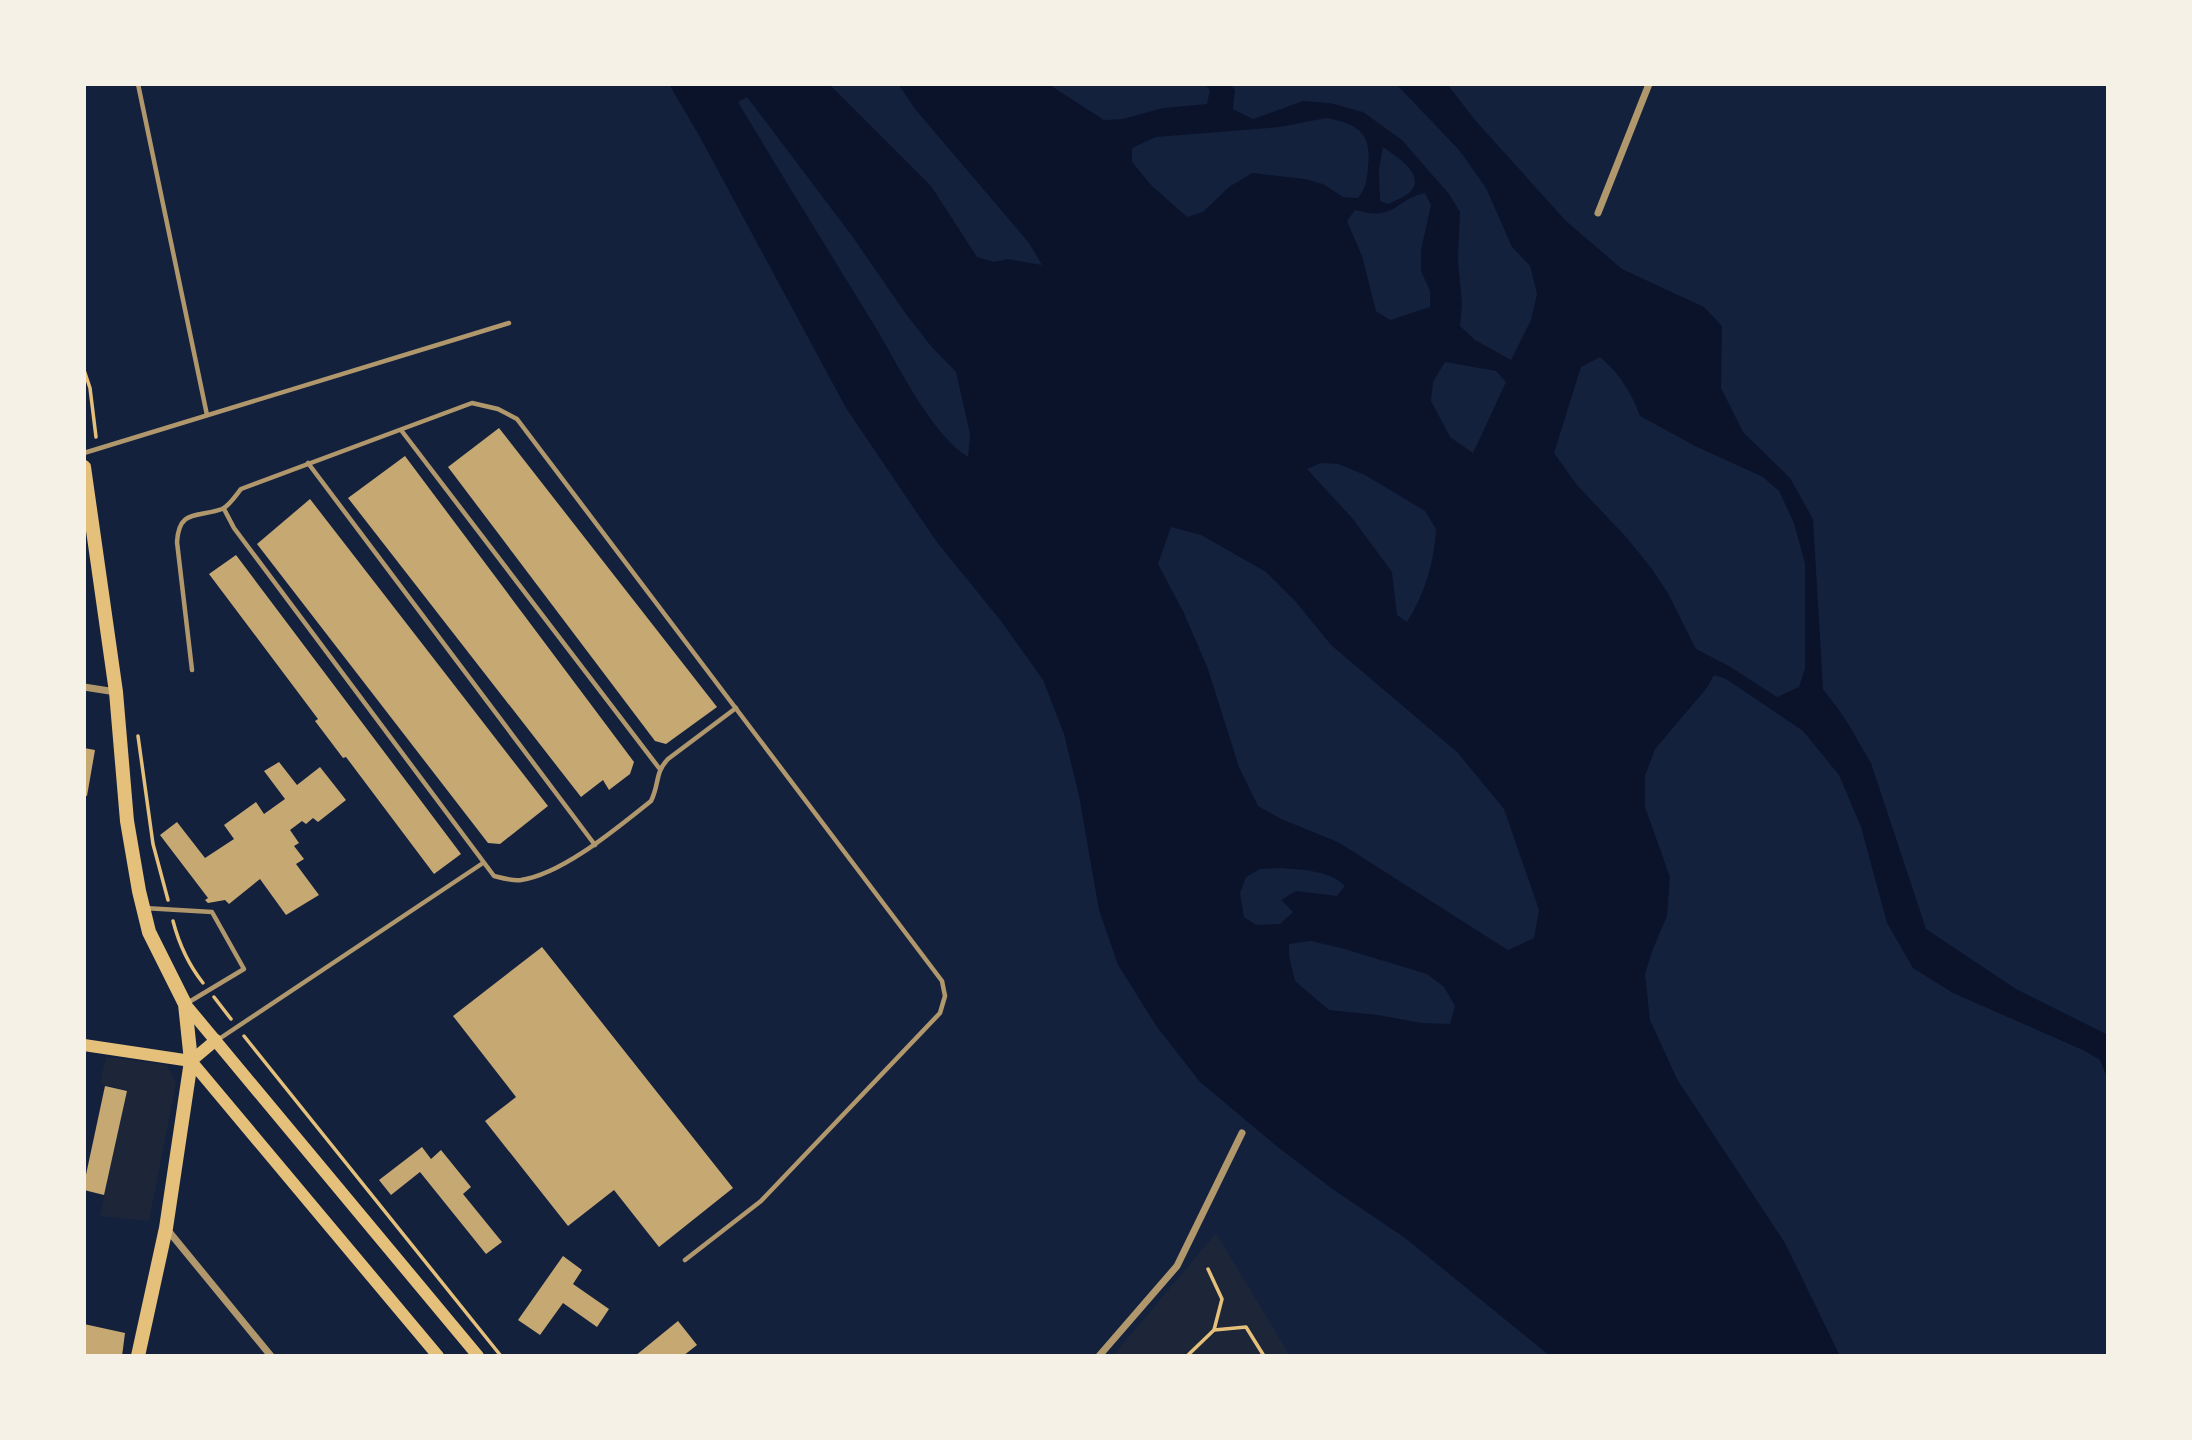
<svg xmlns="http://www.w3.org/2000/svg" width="2192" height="1440" viewBox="0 0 2192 1440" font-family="'Alegreya Sans',sans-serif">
	<rect width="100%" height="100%" fill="#14213d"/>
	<g fill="#1d2539">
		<path d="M106,1057L167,1065L176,1083L149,1221L100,1216L127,1090L100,1084Z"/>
		<path d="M1216,1233L1290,1356H1113Z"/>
	</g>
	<path fill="#0b132b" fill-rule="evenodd" d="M669,84H829L931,186L977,257L994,262L1008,259L1042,265L1029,243L915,109L898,84H1048L1104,120L1123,119L1163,108L1207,104L1210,90L1204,84H1230L1235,90L1233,109L1253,119L1303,101L1330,103L1363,112L1402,140L1449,194L1460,212L1458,260L1462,304L1460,326L1475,340L1511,360L1531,320L1537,294L1530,266L1512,247L1486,188L1459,150L1396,84H1447L1475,120L1566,221L1622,269L1704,307L1722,326L1721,388L1743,432L1790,478L1813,519L1823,689L1844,717L1871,763L1926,929L2016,989L2108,1035V1080L2100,1060L2085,1051L1953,993L1913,968L1887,923L1861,827L1839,775L1803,731L1726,679L1714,675L1706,689L1655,749L1645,776V807L1670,877L1667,916L1653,949L1645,974L1650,1020L1677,1079L1785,1243L1840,1356H1550L1405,1238L1331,1188L1274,1144L1200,1082L1157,1027L1118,965L1099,910L1079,796L1064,734L1043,680L1001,621L936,541L846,408L701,139ZM747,97L852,236L906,314L930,345L956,372L970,434L968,457C932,434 901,371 879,333C832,256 784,179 738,102ZM1326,118C1357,124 1372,132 1368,166C1367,179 1366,188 1358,198L1343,197L1323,184L1305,179L1252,173L1229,187L1203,212L1187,217L1152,186L1132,162V148L1156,137L1280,127ZM1383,147C1395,156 1427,174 1410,192C1405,197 1395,200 1389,204L1380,201L1379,170ZM1425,193L1431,205L1421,250V271L1430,291V307L1390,320L1376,311L1362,256L1347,221L1355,210C1397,222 1393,200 1425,193ZM1600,357C1620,374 1631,392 1640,416L1695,446L1763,477L1779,491L1794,523L1805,564V668L1799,687L1777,697L1729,666L1696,649L1668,593L1652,569L1627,538L1577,485L1554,453L1581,367ZM1445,362L1496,371L1506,382L1473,453L1450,437L1431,401L1433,382ZM1321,463L1338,464L1365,475L1425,511L1436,529C1434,563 1425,593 1407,622L1397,615L1392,572L1353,519L1307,469ZM1171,527L1201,535L1266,572L1296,602L1331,645L1457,752L1504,809L1539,910L1534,938L1508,950L1338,842L1281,819L1258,806L1239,767L1208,669L1183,611L1158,564ZM1280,868C1302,870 1329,870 1345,886L1337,896L1296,891L1281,900L1293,912L1280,924L1256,925L1244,917L1240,893L1246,877L1260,869ZM1311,941L1341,948L1427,974L1444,987L1455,1006L1450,1024L1422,1023L1378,1015L1329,1010L1295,981L1289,956V944Z"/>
	<g fill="#c6a872">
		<path d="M499,428L717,707L666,744L655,741L448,467Z"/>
		<path d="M405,456L634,762L630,774L609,790L603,780L581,797L348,498Z"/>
		<path d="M310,499L548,806L500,844L488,843L257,544Z"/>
		<path d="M236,555L461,854L434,874L346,757L343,758L315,721L318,719L209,574Z"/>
		<path d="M84,748L95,750L87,796L84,795Z"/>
		<path d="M279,762L297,785L320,767L346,800L318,822L313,818L306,824L302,821L290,830L299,843L294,846L304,859L296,864L319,895L286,915L260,879L229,904L225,900L208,903L205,900L208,898L160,835L177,822L205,858L234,839L224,825L256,802L264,814L285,799L264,771Z"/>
		<path d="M542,947L733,1188L659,1247L614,1190L568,1226L485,1121L516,1097L453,1016Z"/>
		<path d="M105,1086L127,1091L104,1195L84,1190V1184Z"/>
		<path d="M422,1147L431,1159L441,1150L471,1187L463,1194L502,1242L486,1254L420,1172L391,1195L379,1180Z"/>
		<path d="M563,1256L582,1270L573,1284L609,1309L597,1327L563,1303L540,1335L518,1320Z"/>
		<path d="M678,1321L697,1345L683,1356H635Z"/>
		<path d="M84,1324L125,1333L122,1356H84Z"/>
	</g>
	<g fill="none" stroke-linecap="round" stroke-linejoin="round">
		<g stroke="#e5c07b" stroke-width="3.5">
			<path d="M84,370L90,388L96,437"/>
			<path d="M138,736L153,844L168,900"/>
			<path d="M173,921C179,944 188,964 203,983"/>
			<path d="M214,997L231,1019"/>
			<path d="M244,1036L501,1356"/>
			<path d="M1214,1330L1246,1327L1264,1356"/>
			<path d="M1187,1356L1214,1330L1222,1299L1208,1269"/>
		</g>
		<g stroke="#b1986c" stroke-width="4.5">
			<path d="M138,84L207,415"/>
			<path d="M401,430L659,768"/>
			<path d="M84,453L509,323"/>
			<path d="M308,463L595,845"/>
			<path d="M224,509L234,528L494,876C502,878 512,881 521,880C563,874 618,827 651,801C660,783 654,774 668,759L736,708"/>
			<path d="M192,670L177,542C179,508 198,518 222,509C229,506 236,495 241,489L472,403L498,409L517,419L942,981L945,996L940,1013L761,1201L685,1260"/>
			<path d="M144,908L212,912L244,969L189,1002"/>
			<path d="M219,1039L483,863"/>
		</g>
		<g stroke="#b1986c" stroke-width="7">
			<path d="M1598,213L1649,84"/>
			<path d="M84,687L116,692"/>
			<path d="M166,1228L271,1356"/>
			<path d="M1099,1356L1177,1266L1242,1133"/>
		</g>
		<g stroke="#e5c07b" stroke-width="12">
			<path d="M185,1004L478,1356"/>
			<path d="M84,1045L191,1061L216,1040"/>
			<path d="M191,1061L438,1356"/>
		</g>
		<path stroke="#e5c07b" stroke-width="14" d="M84,467L116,692L127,821L139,891L149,932L185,1004L191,1061L166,1228L138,1356"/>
	</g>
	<rect width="2192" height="1440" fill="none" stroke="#f6f1e7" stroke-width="172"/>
</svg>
